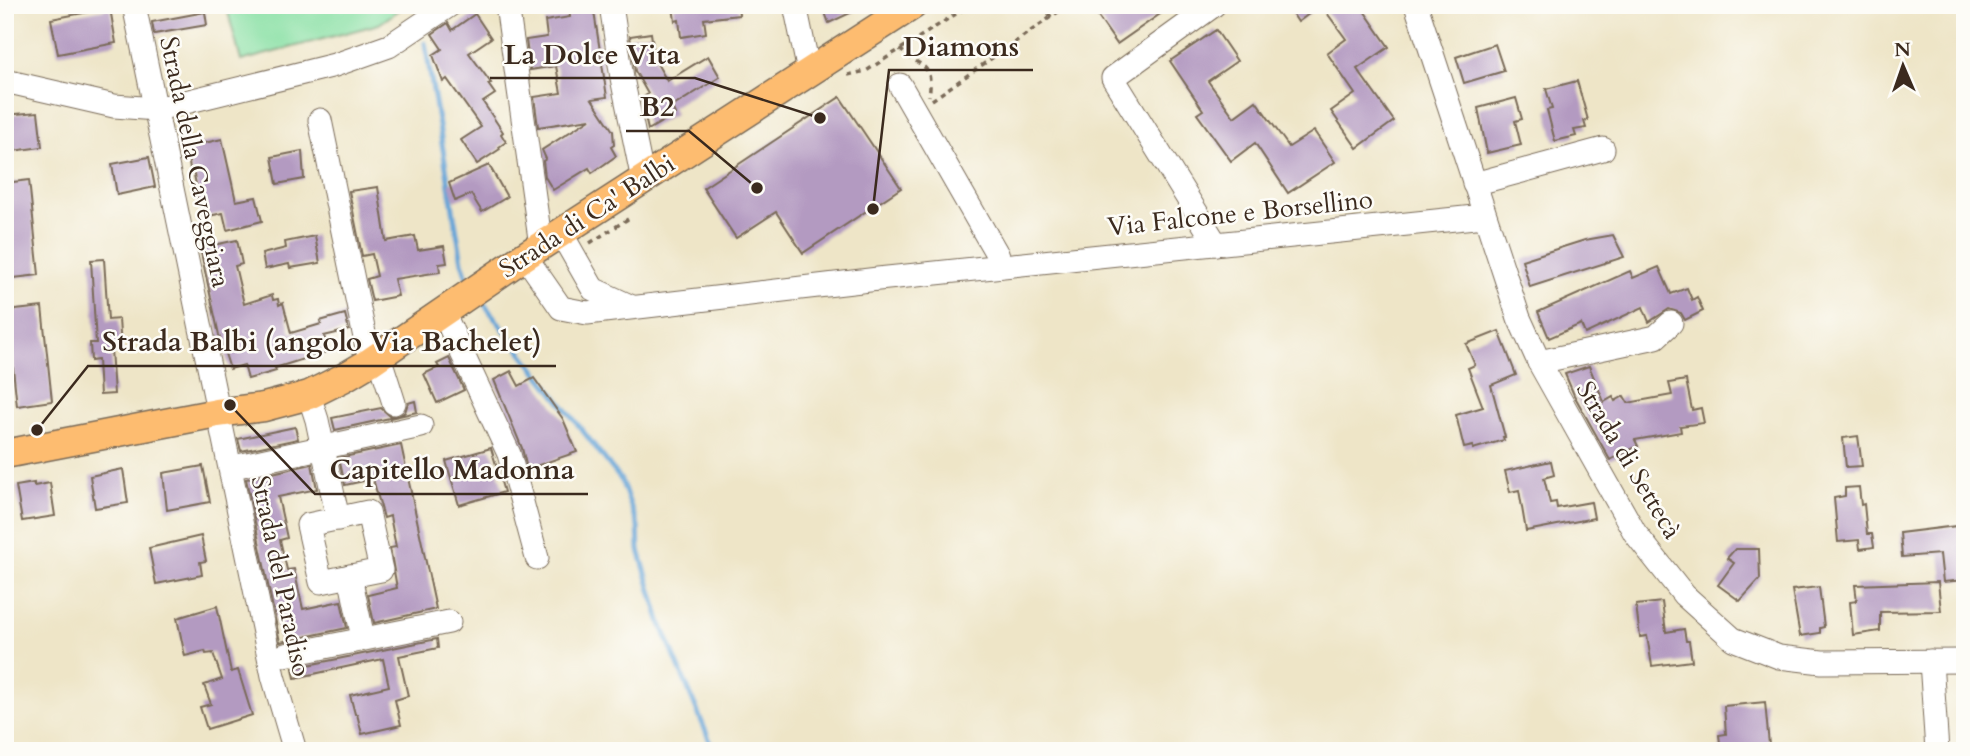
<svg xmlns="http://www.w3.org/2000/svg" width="1970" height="756" viewBox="0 0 1970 756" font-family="Cardo,serif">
	<rect width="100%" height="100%" fill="#fdfcf7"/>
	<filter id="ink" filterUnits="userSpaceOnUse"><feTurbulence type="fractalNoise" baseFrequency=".0143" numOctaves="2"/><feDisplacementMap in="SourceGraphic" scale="14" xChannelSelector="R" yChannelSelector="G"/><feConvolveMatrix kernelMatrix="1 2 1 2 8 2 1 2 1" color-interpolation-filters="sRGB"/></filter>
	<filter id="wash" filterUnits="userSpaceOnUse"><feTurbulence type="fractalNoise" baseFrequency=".00686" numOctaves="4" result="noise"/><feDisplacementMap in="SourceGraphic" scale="28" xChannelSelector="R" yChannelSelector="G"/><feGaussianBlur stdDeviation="1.57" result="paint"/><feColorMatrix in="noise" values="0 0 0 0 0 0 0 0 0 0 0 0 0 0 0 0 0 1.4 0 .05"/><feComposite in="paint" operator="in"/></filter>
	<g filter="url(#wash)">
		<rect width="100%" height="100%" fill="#eee5c7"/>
		<path fill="#88e0a4" stroke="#628561" stroke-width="2" d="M226,5H406L379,24L241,61Z"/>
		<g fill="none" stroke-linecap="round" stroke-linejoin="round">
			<g stroke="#65a4d7" stroke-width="5">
				<path d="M425,43L462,262L469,284"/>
				<path d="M481,300L621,480L638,526L639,550L661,624L714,751"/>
			</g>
		</g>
		<g id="blocks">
			<g fill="#b39ac1">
				<path d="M593,5L607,97L592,99L613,131L614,145L611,147L616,156L592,173L589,168L553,190L545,177L543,161L546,159L542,150L590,119L538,127L534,97L561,93L556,66L530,70L526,40L547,37L545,21L570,17L569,8Z"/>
				<path d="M686,5H738L739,15L704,19L706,33L681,37L679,20L675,21L673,7Z"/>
				<path d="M822,5H867L829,23Z"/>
				<path d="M1103,5H1173L1117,44L1094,11Z"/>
				<path d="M1287,5H1360L1389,47L1357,69L1394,121L1357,148L1331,111L1355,94L1327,53L1346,39L1321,5L1298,22Z"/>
				<path d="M110,8L116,43L58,54L51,19Z"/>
				<path d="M205,12L207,25L154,34L152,22Z"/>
				<path d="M475,14L491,38L469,53L491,83L488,84L495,94L483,102L503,132L501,134L506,142L499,147L500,149L477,164L461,140L481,127L447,79L443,82L433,55L442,49L432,34L448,23L452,30Z"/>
				<path d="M1216,30L1237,61L1208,81L1234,117L1256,101L1289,147L1314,131L1335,162L1288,193L1255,143L1231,161L1197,114L1203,110L1170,61Z"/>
				<path d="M651,33L655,60L667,81L708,56L720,77L672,107L675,114L648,130L641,99L648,94L635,71L630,36Z"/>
				<path d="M1495,44L1504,71L1464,83L1456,57Z"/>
				<path d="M1577,81L1588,120L1584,121L1586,128L1574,130L1576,136L1555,141L1547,110L1552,109L1546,89Z"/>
				<path d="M840,97L901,188L803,253L776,212L736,238L703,188Z"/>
				<path d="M1516,98L1522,119L1515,121L1521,145L1487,153L1478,108Z"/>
				<path d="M38,112L42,147L5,152V115Z"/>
				<path d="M222,139L236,201L256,197L262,221L227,230L223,213L204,217L196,195L197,189L194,175L190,170L187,147Z"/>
				<path d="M302,151L304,179L277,184L272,157Z"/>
				<path d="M149,157L155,187L117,195L112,164Z"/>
				<path d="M489,165L507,197L482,212L471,194L455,201L449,183Z"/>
				<path d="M29,180L39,275L5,279V183Z"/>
				<path d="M378,187L386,241L415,236L418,250L444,246L447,263L439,264L440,272L394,279L398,296L372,301L367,279L377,276L372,254L362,256L349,191Z"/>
				<path d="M1613,235L1624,257L1530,287L1522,260L1585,240Z"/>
				<path d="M315,236L320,263L290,268L289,264L265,269L262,254L286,248L285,242Z"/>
				<path d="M237,240L242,264L235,266L244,304L272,295L273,300L278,299L279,305L283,303L291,333L321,324L320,321L345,314L349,330L324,336L329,351L275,368L276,371L248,379L244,365L230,369L219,335L200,248Z"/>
				<path d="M104,259L108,320L119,319L121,348L111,349L114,394L100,395L98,360L91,361L90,343H96L91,260Z"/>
				<path d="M1659,267L1671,294L1687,288L1692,300L1697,297L1703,311L1685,320L1681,313L1669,309L1649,322L1643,307L1585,334L1581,324L1549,338L1538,312L1630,271L1633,278Z"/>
				<path d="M42,307L52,401L17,406L7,311Z"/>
				<path d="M1499,331L1516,375L1491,385L1505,437H1503L1504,440L1473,449V446L1464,448L1456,415L1483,407L1468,368L1475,365L1466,344Z"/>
				<path d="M449,358L464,390L437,403L424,374L439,367L437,364Z"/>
				<path d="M1589,366L1604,402L1613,397L1615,401L1624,396L1628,403L1672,395L1669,383L1686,380L1692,410L1701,408L1704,423L1680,426L1681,432L1635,440L1638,446L1610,460L1574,395L1565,374Z"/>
				<path d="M511,371L519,386L534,378L563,419L577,452L527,469L522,448L494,380Z"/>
				<path d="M415,401L417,412L335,430L332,418L381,408L390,416H398L405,412L408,403Z"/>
				<path d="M295,427L298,439L241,451L238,439Z"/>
				<path d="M1858,436L1862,466L1846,467L1843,438Z"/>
				<path d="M401,445L436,609L374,623L368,595L397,588L390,548L396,547L390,516L384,518L373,479L345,485L339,458Z"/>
				<path d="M491,448L504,492L459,505L446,461Z"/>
				<path d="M1551,461L1554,475L1544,478L1550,503L1556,502L1557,508L1591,502L1594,518L1526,531L1519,490L1510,492L1505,471Z"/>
				<path d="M312,464L317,489L278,497L287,538L280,540L287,570L294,569L303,609L341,601L347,628L280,642L246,479Z"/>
				<path d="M203,466L210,502L167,510L163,473Z"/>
				<path d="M123,469L128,503L95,508L90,476Z"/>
				<path d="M34,483V486L50,483L55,516L22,521L16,486Z"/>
				<path d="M1859,487L1861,505L1864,504L1867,534H1872L1874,547L1860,549L1859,540L1838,542L1834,498L1845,496V488Z"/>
				<path d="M1965,525V580L1943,582L1940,554L1902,557L1900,533Z"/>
				<path d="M201,536L206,561L200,562L202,575L156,584L149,548Z"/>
				<path d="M1735,549H1759L1760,579L1740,601L1718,585L1734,563L1727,558Z"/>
				<path d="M1938,582L1941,611L1880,612V631L1853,635L1850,602L1857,601L1855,585Z"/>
				<path d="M1819,587L1824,627L1820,628V633L1800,636L1792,590Z"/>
				<path d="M1662,602L1666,632L1684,629L1686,641H1689L1692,661L1652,666L1647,636L1640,637L1636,605Z"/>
				<path d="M217,606L231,672L238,670L252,715L207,729L200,707L211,704L204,685L222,679L213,653L206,654L205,651L185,656L177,618Z"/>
				<path d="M437,639L438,648L399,656L408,696L395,700L401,725L362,734L357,714H355L350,695L389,686L383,659L295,678L293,668Z"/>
				<path d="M1765,702L1769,745L1766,746L1767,751H1721L1719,735L1726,734L1724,706Z"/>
			</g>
		</g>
	</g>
	<g filter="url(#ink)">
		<use href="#blocks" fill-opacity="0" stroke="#7a6b59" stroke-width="2"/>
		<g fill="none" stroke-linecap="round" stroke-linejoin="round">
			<defs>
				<g id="minor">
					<path d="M134,5L273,676L295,751"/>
					<path d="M507,5L541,246"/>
					<path d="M611,5L622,78L643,180"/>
					<path d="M795,5L809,72"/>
					<path d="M1214,5L1113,78L1216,244"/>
					<path d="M1416,5L1519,318L1539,362L1635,533L1684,595L1733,639L1779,657L1822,662L1965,661"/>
					<path d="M5,81L114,106L157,109L335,65L389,46L450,5"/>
					<path d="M900,85L997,254L1001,266"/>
					<path d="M320,120L370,362"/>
					<path d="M1474,184L1603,149"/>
					<path d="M561,233L593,289L632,307"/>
					<path d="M525,256L561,308L587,313L878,279L1484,216"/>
					<path d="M443,312L509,454L537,558"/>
					<path d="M379,356L394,403"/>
					<path d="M1539,362L1656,337L1671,323"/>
					<path d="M309,395L317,420L338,519"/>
					<path d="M238,466L421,426"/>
					<path d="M368,512L381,570L321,582L308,525Z"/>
					<path d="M350,576L363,638"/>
					<path d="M285,655L449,622"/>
					<path d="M1931,661L1937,751"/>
				</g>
				<path id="major" d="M5,454L217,413L264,407L309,395L343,378L370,362L525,256L913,5"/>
			</defs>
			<use href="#minor" stroke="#7a6b59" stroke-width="25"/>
			<use href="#major" stroke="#7a6b59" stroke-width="31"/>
			<g stroke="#7a6b59" stroke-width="3.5" stroke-dasharray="5 5" stroke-linecap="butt">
				<path d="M1043,5L1051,17"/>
				<path d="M900,49C916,67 935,60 929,96"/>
				<path d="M848,75L866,71L970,5"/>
				<path d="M932,100L1068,5"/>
				<path d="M590,243L628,219"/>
			</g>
			<use href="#minor" stroke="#fff" stroke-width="23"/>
			<use href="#major" stroke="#fdbc70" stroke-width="28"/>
		</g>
	</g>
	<g text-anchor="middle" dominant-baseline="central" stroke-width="5" stroke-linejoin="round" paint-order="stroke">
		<g font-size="26" fill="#3b2a1e" stroke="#fdfcf7">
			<text transform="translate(195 162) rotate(78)">Strada della Caveggiara</text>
			<text transform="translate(1240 213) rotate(-6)">Via Falcone e Borsellino</text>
			<text transform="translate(587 216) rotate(-33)">Strada di Ca' Balbi</text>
			<text transform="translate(1629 460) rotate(59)">Strada di Settecà</text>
			<text transform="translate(281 576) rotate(78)">Strada del Paradiso</text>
		</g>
	</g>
	<path fill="none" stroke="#3b2a1e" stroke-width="2.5" d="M873 209L889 70H1033M820 118L695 78H490M757 188L689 131H626M37 430L88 366H556M230 405L315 494H588"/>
	<g fill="#3b2a1e" stroke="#fdfcf7" stroke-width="2.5">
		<circle cx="873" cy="209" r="7"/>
		<circle cx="820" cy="118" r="7"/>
		<circle cx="757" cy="188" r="7"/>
		<circle cx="37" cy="430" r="7"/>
		<circle cx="230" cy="405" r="7"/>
	</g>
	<g font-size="28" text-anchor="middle" font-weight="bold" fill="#3b2a1e" stroke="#fdfcf7" stroke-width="5" stroke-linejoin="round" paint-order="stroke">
		<text x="961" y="56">Diamons</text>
		<text x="592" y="64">La Dolce Vita</text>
		<text x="657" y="116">B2</text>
		<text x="322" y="351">Strada Balbi (angolo Via Bachelet)</text>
		<text x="452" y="479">Capitello Madonna</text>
	</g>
	<rect width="1970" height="756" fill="none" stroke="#fdfcf7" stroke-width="28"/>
	<g transform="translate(1903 66) rotate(358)" stroke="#fdfcf7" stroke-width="5" paint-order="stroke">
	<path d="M0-5L12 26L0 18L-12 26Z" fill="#3b2a1e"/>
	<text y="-10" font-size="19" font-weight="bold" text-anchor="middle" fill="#3b2a1e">N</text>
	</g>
</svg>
